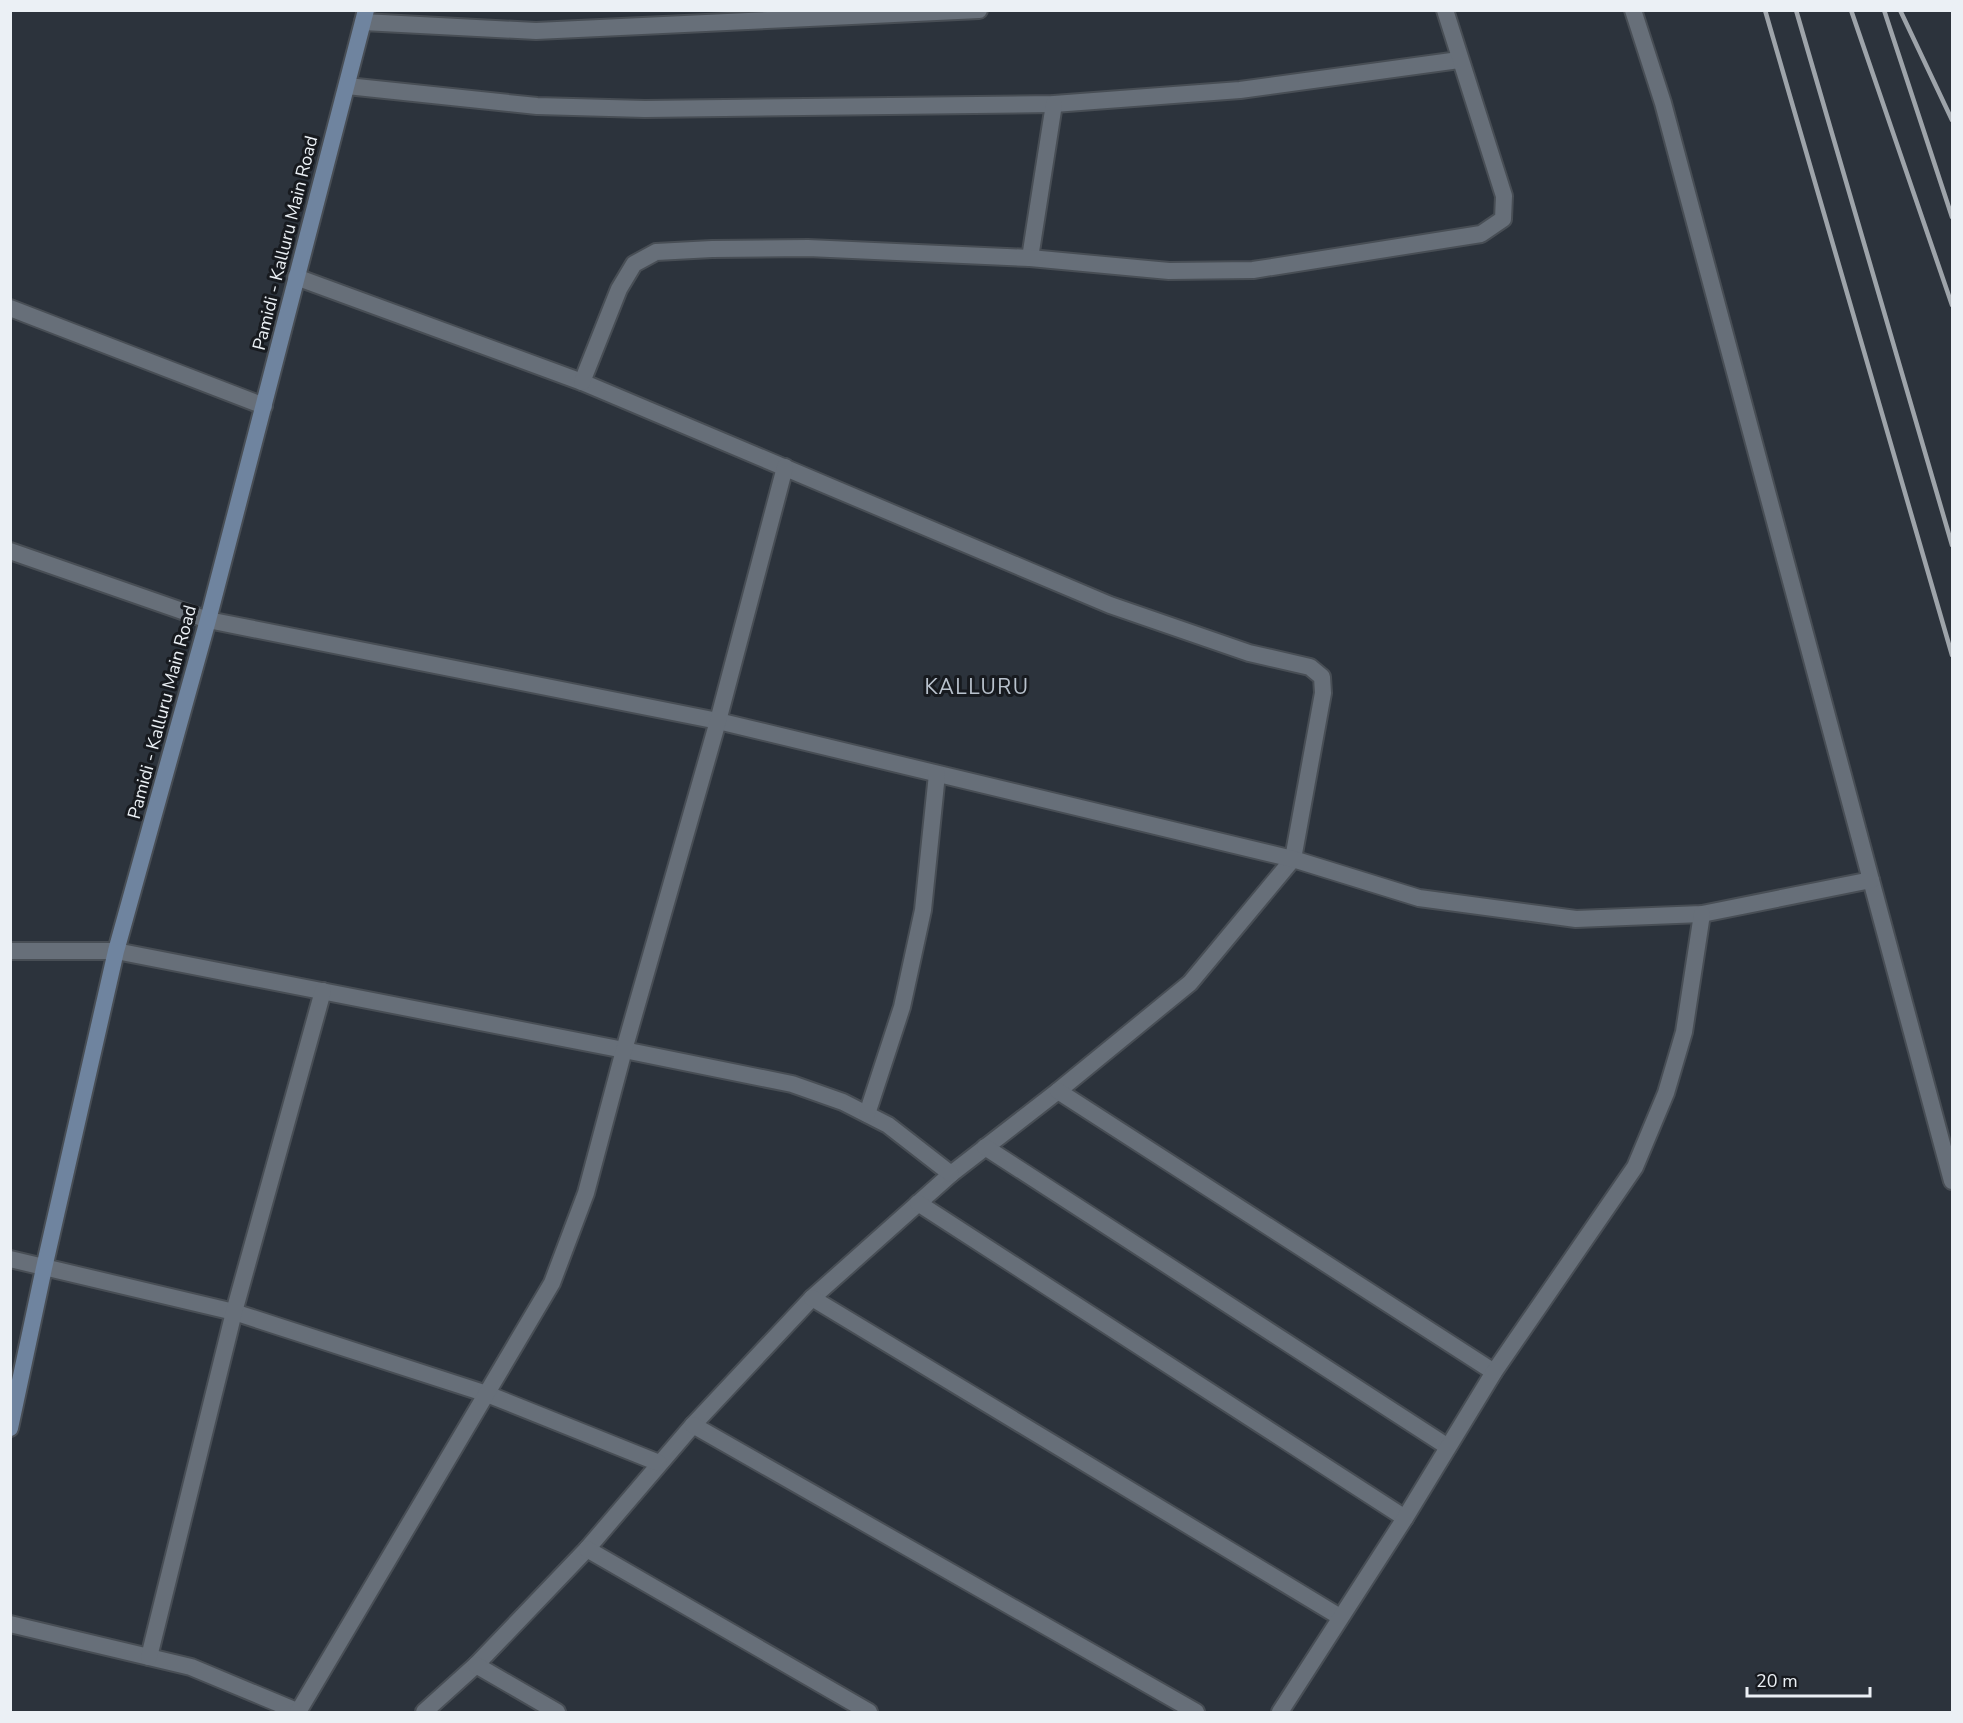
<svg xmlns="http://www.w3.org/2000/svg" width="1963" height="1723" viewBox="0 0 1963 1723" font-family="'Nunito Sans',sans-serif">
	<rect width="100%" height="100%" fill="#2c333c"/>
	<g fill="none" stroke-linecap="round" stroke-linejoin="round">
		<defs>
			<path id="service" d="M1871,880L1952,1181"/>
			<g id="minor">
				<path d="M363,22L536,31L979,10"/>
				<path d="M347,86L537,106L645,109L1054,104L1240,90L1459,60"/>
				<path d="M1030,258L1054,104"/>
				<path d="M296,277L582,382L1110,605L1249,653L1310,667L1322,677L1323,693L1293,859L1190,983L1058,1091L951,1174L812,1298L693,1425L587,1549L476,1665L424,1712"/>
				<path d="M10,308L264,406"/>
				<path d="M582,382L619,289L634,264L656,252L712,249L808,248L1030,258L1169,271L1253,270L1481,234L1503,219L1504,196L1445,10"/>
				<path d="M10,551L208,620L718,721L1293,859L1419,898L1576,919L1702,914L1871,880L1663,103L1633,10"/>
				<path d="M10,951H116L624,1050L792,1084L843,1102L888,1125L951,1174"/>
				<path d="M1058,1091L1494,1372"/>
				<path d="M867,1114L902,1007L923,910L937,774"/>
				<path d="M985,1147L1448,1447"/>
				<path d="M918,1203L1405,1518"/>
				<path d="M10,1259L234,1312L487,1394L659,1463"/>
				<path d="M812,1298L1340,1617"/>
				<path d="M693,1425L1196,1712"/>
				<path d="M587,1549L869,1712"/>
				<path d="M10,1624L191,1667L299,1712"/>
				<path d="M149,1657L234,1312L323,991"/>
				<path d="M476,1665L557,1712"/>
				<path d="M298,1712L552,1283L586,1193L624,1050L718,721L785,467"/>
				<path d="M1280,1712L1405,1518L1494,1372L1635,1167L1666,1093L1684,1032L1702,914"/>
			</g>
			<path id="secondary" d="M10,1428L44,1268L116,951L208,620L366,10"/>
		</defs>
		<use href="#service" stroke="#484e55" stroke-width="20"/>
		<use href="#minor" stroke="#484e55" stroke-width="20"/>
		<use href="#secondary" stroke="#484e55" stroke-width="20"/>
		<use href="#service" stroke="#676f79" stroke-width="16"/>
		<use href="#minor" stroke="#676f79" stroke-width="16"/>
		<use href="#secondary" stroke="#6f849f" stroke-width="16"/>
		<g stroke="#9ea4aa" stroke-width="4.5">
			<path d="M1765,10L1952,655"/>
			<path d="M1796,10L1952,545"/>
			<path d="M1851,10L1952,305"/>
			<path d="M1884,10L1952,217"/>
			<path d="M1900,10L1952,120"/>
		</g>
	</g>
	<g text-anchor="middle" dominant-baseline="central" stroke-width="6" stroke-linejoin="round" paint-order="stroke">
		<g font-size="18" fill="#ebf0f5" stroke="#171a1f">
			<text transform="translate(285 243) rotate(-76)">Pamidi - Kalluru Main Road</text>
			<text transform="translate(162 712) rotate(-75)">Pamidi - Kalluru Main Road</text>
		</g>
		<g font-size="21" letter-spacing="1.5" fill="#b9c2cd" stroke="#171a1f">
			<text x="977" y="687">KALLURU</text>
		</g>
	</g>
	<rect width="1963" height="1723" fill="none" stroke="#ebf0f5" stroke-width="24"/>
	<path d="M1747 1687v9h123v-9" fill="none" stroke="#ebf0f5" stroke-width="3"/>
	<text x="1756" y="1687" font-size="18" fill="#ebf0f5" stroke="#171a1f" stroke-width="4.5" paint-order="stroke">20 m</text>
</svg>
